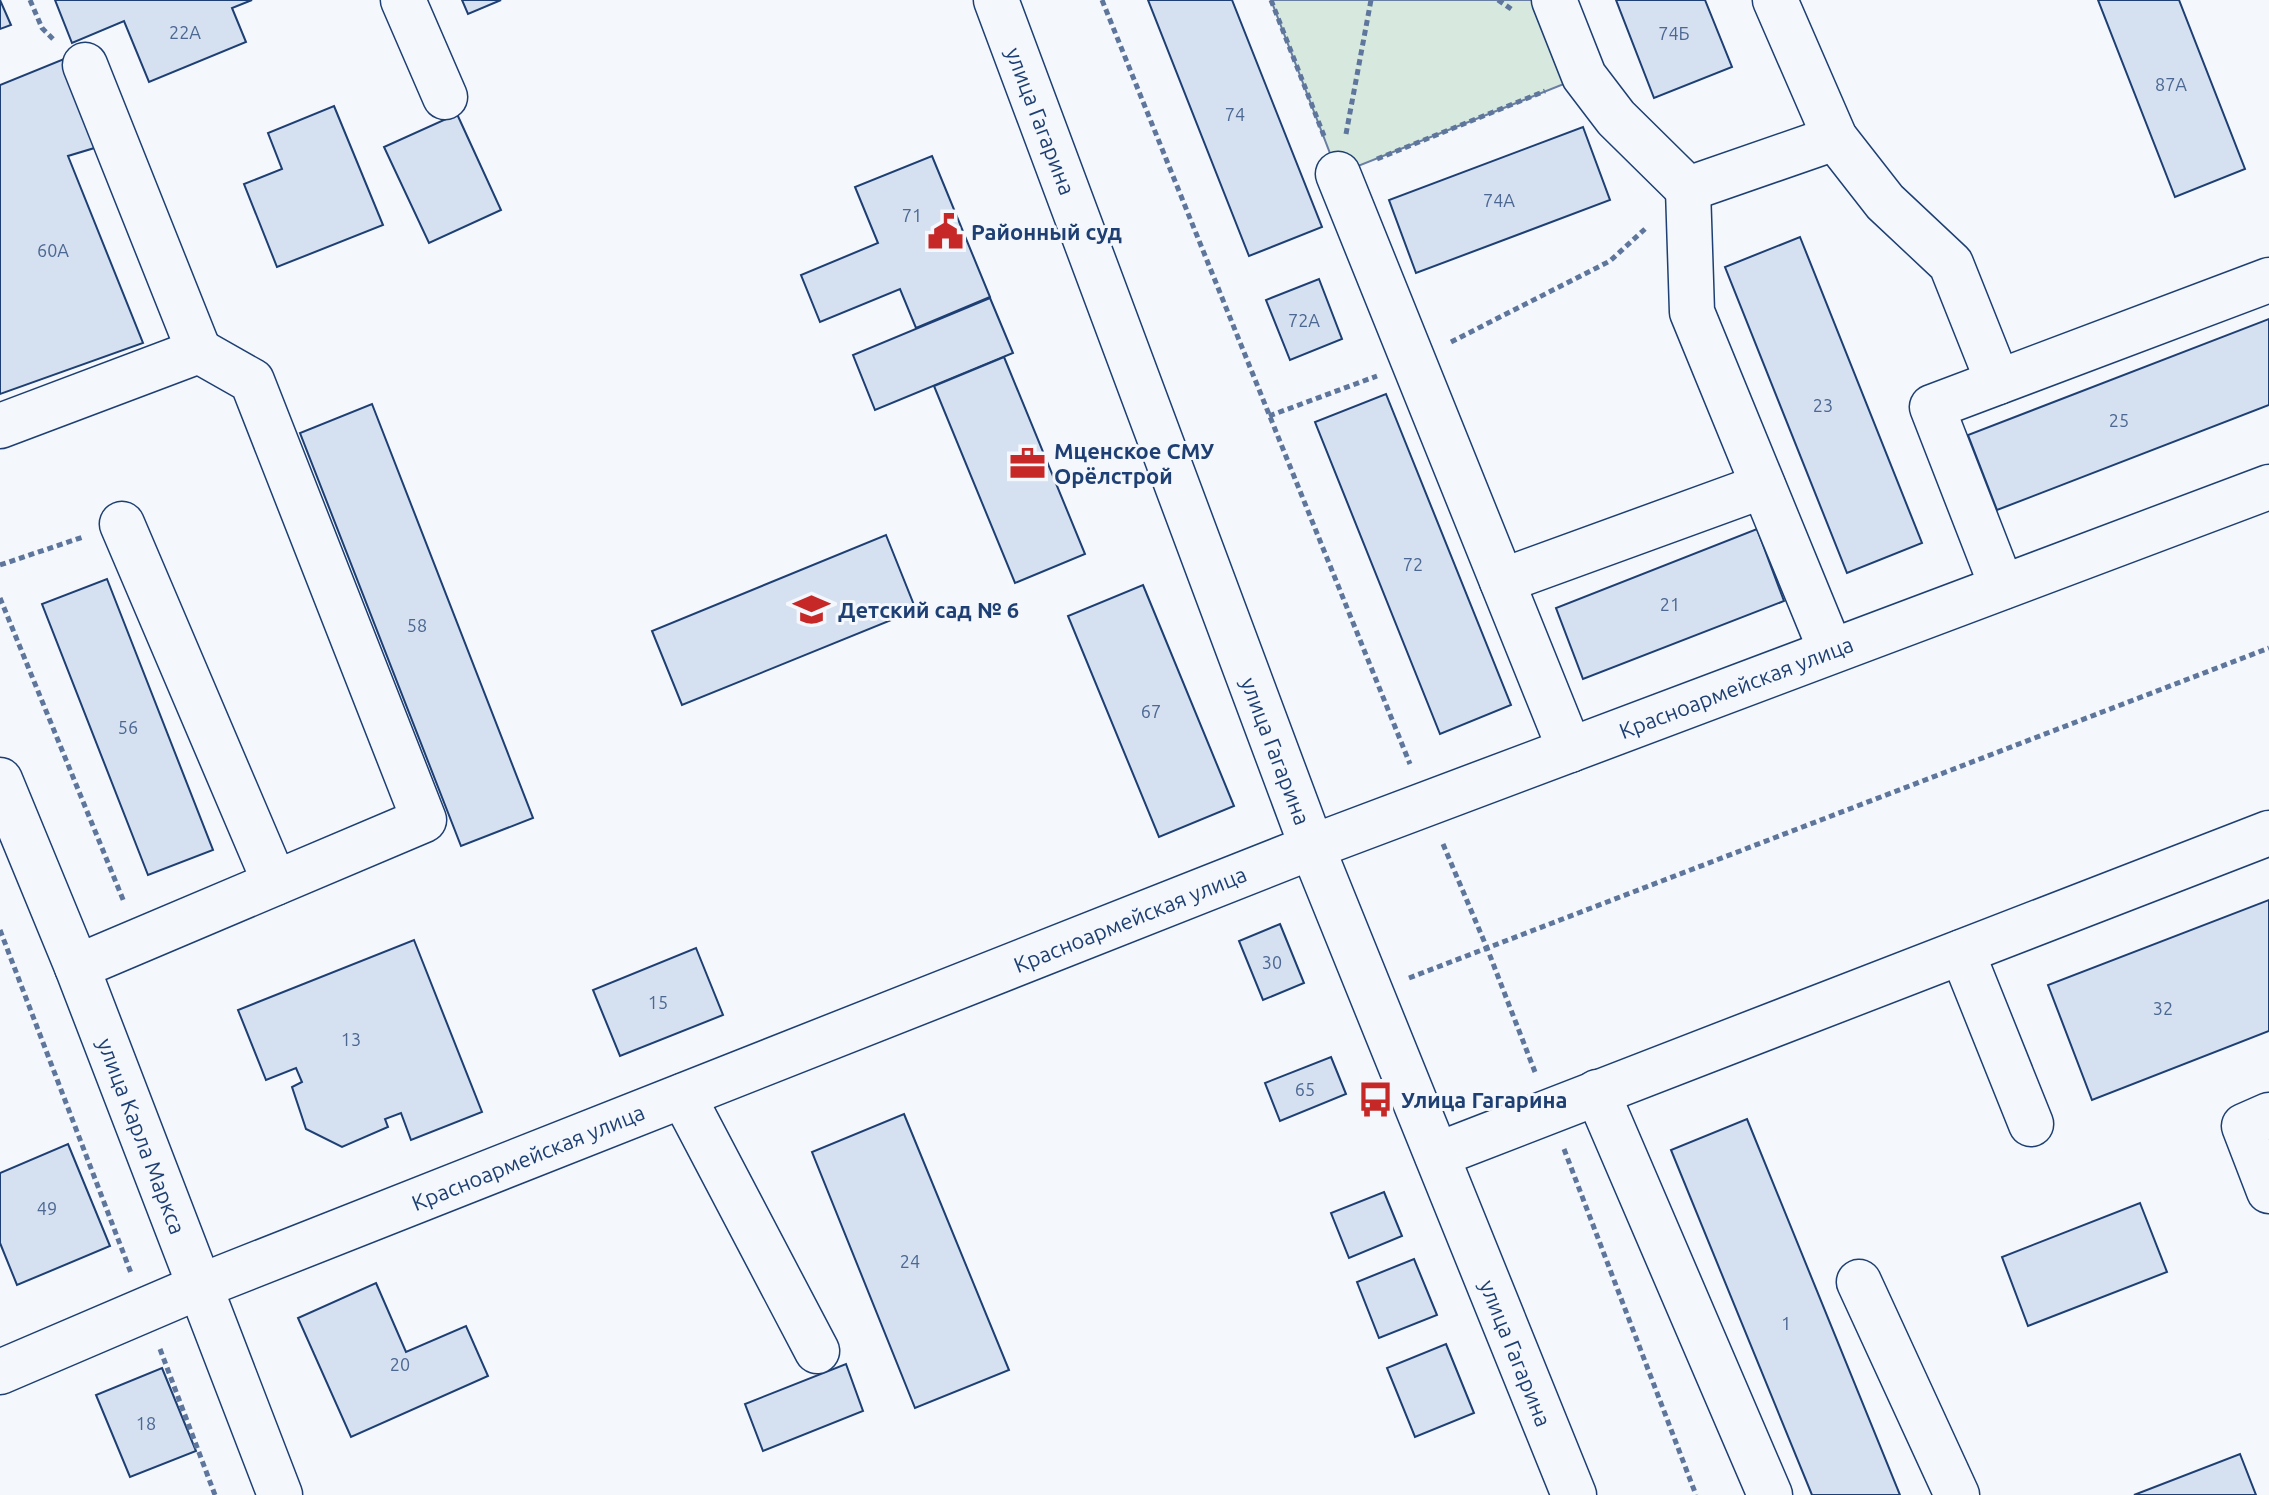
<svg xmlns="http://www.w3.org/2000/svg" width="2269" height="1495" viewBox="0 0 2269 1495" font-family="Ubuntu,sans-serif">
	<rect width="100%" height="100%" fill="#f4f7fb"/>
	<path fill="#d7e8df" stroke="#687fa3" stroke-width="2" d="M1271,0H1554L1584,76L1338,174Z"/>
	<g fill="#d5e0f0" stroke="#1d3f73" stroke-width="2">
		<path d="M0,0L11,25L0,29Z"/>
		<path d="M55,0H252L232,8L246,42L149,82L124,21L72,43Z"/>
		<path d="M462,0H501L468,14Z"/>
		<path d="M1148,0H1232L1322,227L1249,256Z"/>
		<path d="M1616,0H1705L1732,67L1654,98Z"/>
		<path d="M2098,0H2179L2245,169L2175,197Z"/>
		<path d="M64,59L101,146L68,156L143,343L0,394V85Z"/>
		<path d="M334,106L383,225L277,267L244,184L282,169L268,133Z"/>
		<path d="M457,114L501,210L429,243L384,147Z"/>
		<path d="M1583,127L1610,200L1416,273L1389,200Z"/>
		<path d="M932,156L990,297L916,328L900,289L820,322L801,275L878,243L855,187Z"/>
		<path d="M1800,237L1922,543L1847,573L1725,267Z"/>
		<path d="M1319,279L1342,339L1290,360L1266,300Z"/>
		<path d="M990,298L1013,353L875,410L853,355Z"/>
		<path d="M2269,319V405L1997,510L1968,435Z"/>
		<path d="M1004,357L1085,554L1015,583L934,386Z"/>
		<path d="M1386,394L1511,705L1440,734L1315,422Z"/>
		<path d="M372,404L533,818L461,846L300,433Z"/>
		<path d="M1757,529L1784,601L1583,679L1556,608Z"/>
		<path d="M886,535L916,610L682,705L652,631Z"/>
		<path d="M107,579L213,850L148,875L42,604Z"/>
		<path d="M1143,585L1234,806L1159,837L1068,616Z"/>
		<path d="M2269,900V1031L2092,1100L2048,985Z"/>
		<path d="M1280,924L1304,983L1263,1000L1239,941Z"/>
		<path d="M414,940L482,1112L411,1140L401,1113L385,1119L388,1127L342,1147L306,1129L292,1087L302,1082L296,1068L266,1080L238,1010Z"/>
		<path d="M696,948L723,1015L620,1056L593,990Z"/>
		<path d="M1331,1057L1346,1094L1280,1121L1265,1083Z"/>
		<path d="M904,1114L1009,1370L915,1408L812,1152Z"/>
		<path d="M1747,1119L1900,1495H1812L1671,1150Z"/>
		<path d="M68,1144L110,1246L17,1285L0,1243V1173Z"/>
		<path d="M1384,1192L1402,1236L1349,1258L1331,1213Z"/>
		<path d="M2140,1203L2167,1272L2028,1326L2002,1257Z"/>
		<path d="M1414,1259L1437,1315L1379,1338L1357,1282Z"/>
		<path d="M376,1283L406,1352L466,1326L488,1376L351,1437L298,1318Z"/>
		<path d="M1446,1344L1474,1413L1415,1437L1387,1368Z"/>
		<path d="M846,1364L863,1411L763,1451L745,1404Z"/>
		<path d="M162,1368L196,1451L130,1477L96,1395Z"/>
		<path d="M2240,1454L2256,1495H2134Z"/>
	</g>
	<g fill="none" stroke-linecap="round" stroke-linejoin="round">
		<defs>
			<g id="minor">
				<path d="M403,0L445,97"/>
				<path d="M1554,0L1584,76L1616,118L1688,189L1835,138"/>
				<path d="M1775,0L1835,138L1885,202L1951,264L1998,382"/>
				<path d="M1338,174L1570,750"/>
				<path d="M1688,189L1692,312L1831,651"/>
				<path d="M0,426L199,351L85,65"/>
				<path d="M122,524L275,883"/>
				<path d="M1502,581L1763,486"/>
				<path d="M2002,587L1932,407L2269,280"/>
				<path d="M1962,952L2031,1124"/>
				<path d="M77,967L424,820L252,381L199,351"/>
				<path d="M1597,1092L1770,1495"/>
				<path d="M683,1096L817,1351"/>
				<path d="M2269,1115L2244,1126L2269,1191"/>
				<path d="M1437,1155L2269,833"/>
				<path d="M1859,1282L1957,1495"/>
				<path d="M0,1372L201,1286L1312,847L2269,487"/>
			</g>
			<g id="major">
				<path d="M996,0L1312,847L1574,1495"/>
				<path d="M0,780L77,967L280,1495"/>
			</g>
		</defs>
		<use href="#minor" stroke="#1d3f73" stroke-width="47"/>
		<use href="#major" stroke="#1d3f73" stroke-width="47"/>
		<g stroke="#5e769c" stroke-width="5" stroke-dasharray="6 4" stroke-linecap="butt">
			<path d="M30,0L42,28L53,39"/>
			<path d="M1102,0L1410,764"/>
			<path d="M1271,0L1324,136"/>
			<path d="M1498,0L1514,11"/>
			<path d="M1346,134L1371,0"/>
			<path d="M1377,159L1545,91"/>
			<path d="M1451,342L1610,261L1645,229"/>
			<path d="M1269,416L1377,376"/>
			<path d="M0,565L83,537"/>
			<path d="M0,598L124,902"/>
			<path d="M1443,844L1487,948L1535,1072"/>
			<path d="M0,930L131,1273"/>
			<path d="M1409,978L2269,648"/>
			<path d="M1564,1149L1696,1495"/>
			<path d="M160,1349L215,1495"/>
		</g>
		<use href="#minor" stroke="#f4f7fb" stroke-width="44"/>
		<use href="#major" stroke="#f4f7fb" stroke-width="44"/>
	</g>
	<defs>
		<symbol id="civic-bare" viewBox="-9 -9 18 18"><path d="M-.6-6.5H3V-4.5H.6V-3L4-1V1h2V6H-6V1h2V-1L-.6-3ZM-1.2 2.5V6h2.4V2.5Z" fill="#c62828" stroke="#f4f7fb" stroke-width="2.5" paint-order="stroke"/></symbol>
		<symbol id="office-bare" viewBox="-9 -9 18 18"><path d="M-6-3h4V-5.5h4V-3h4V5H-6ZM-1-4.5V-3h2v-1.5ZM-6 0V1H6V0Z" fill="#c62828" stroke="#f4f7fb" stroke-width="2.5" paint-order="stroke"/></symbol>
		<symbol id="school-bare" viewBox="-9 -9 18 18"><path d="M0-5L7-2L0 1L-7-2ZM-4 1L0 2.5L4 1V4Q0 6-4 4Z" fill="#c62828" stroke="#f4f7fb" stroke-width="2.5" paint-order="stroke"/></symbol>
		<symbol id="bus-bare" viewBox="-9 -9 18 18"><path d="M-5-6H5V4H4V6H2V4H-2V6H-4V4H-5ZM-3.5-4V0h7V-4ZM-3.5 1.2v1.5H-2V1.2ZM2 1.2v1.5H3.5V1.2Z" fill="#c62828" stroke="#f4f7fb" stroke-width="2.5" paint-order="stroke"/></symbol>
	</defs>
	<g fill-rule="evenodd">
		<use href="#civic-bare" x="920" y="206" width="51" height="51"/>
		<use href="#office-bare" x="1002" y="438" width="51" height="51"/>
		<use href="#school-bare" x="786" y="584" width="51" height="51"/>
		<use href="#bus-bare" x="1350" y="1074" width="51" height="51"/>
	</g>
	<g text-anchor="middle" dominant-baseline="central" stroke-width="6" stroke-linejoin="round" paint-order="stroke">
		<g font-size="18" fill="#4b6792">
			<text x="185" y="32">22А</text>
			<text x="1674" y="33">74Б</text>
			<text x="2171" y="84">87А</text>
			<text x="1235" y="114">74</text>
			<text x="1499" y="200">74А</text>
			<text x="912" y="215">71</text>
			<text x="53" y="250">60А</text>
			<text x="1304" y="320">72А</text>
			<text x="1823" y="405">23</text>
			<text x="2119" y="420">25</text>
			<text x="1413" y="564">72</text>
			<text x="1670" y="604">21</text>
			<text x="417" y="625">58</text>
			<text x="1151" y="711">67</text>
			<text x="128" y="727">56</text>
			<text x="1272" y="962">30</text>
			<text x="658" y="1002">15</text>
			<text x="2163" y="1008">32</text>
			<text x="351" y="1039">13</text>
			<text x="1305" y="1089">65</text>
			<text x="47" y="1208">49</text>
			<text x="910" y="1261">24</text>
			<text x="1786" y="1323">1</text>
			<text x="400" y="1364">20</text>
			<text x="146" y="1423">18</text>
		</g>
		<g font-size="22" fill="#1d3f73" stroke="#f4f7fb">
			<text transform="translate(1041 121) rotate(69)">улица Гагарина</text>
			<text transform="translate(1736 687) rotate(-21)">Красноармейская улица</text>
			<text transform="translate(1276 751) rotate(69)">улица Гагарина</text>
			<text transform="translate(1130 919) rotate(-22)">Красноармейская улица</text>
			<text transform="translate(142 1136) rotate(69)">улица Карла Маркса</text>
			<text transform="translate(528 1157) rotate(-22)">Красноармейская улица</text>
			<text transform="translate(1516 1353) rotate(68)">улица Гагарина</text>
		</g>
		<g font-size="22" font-weight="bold" fill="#1d3f73" stroke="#f4f7fb" text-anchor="start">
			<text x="971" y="231">Районный суд</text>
			<text x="1054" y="450">Мценское СМУ<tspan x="1054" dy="25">Орёлстрой</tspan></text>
			<text x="838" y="609">Детский сад № 6</text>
			<text x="1401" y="1099">Улица Гагарина</text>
		</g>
	</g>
</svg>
